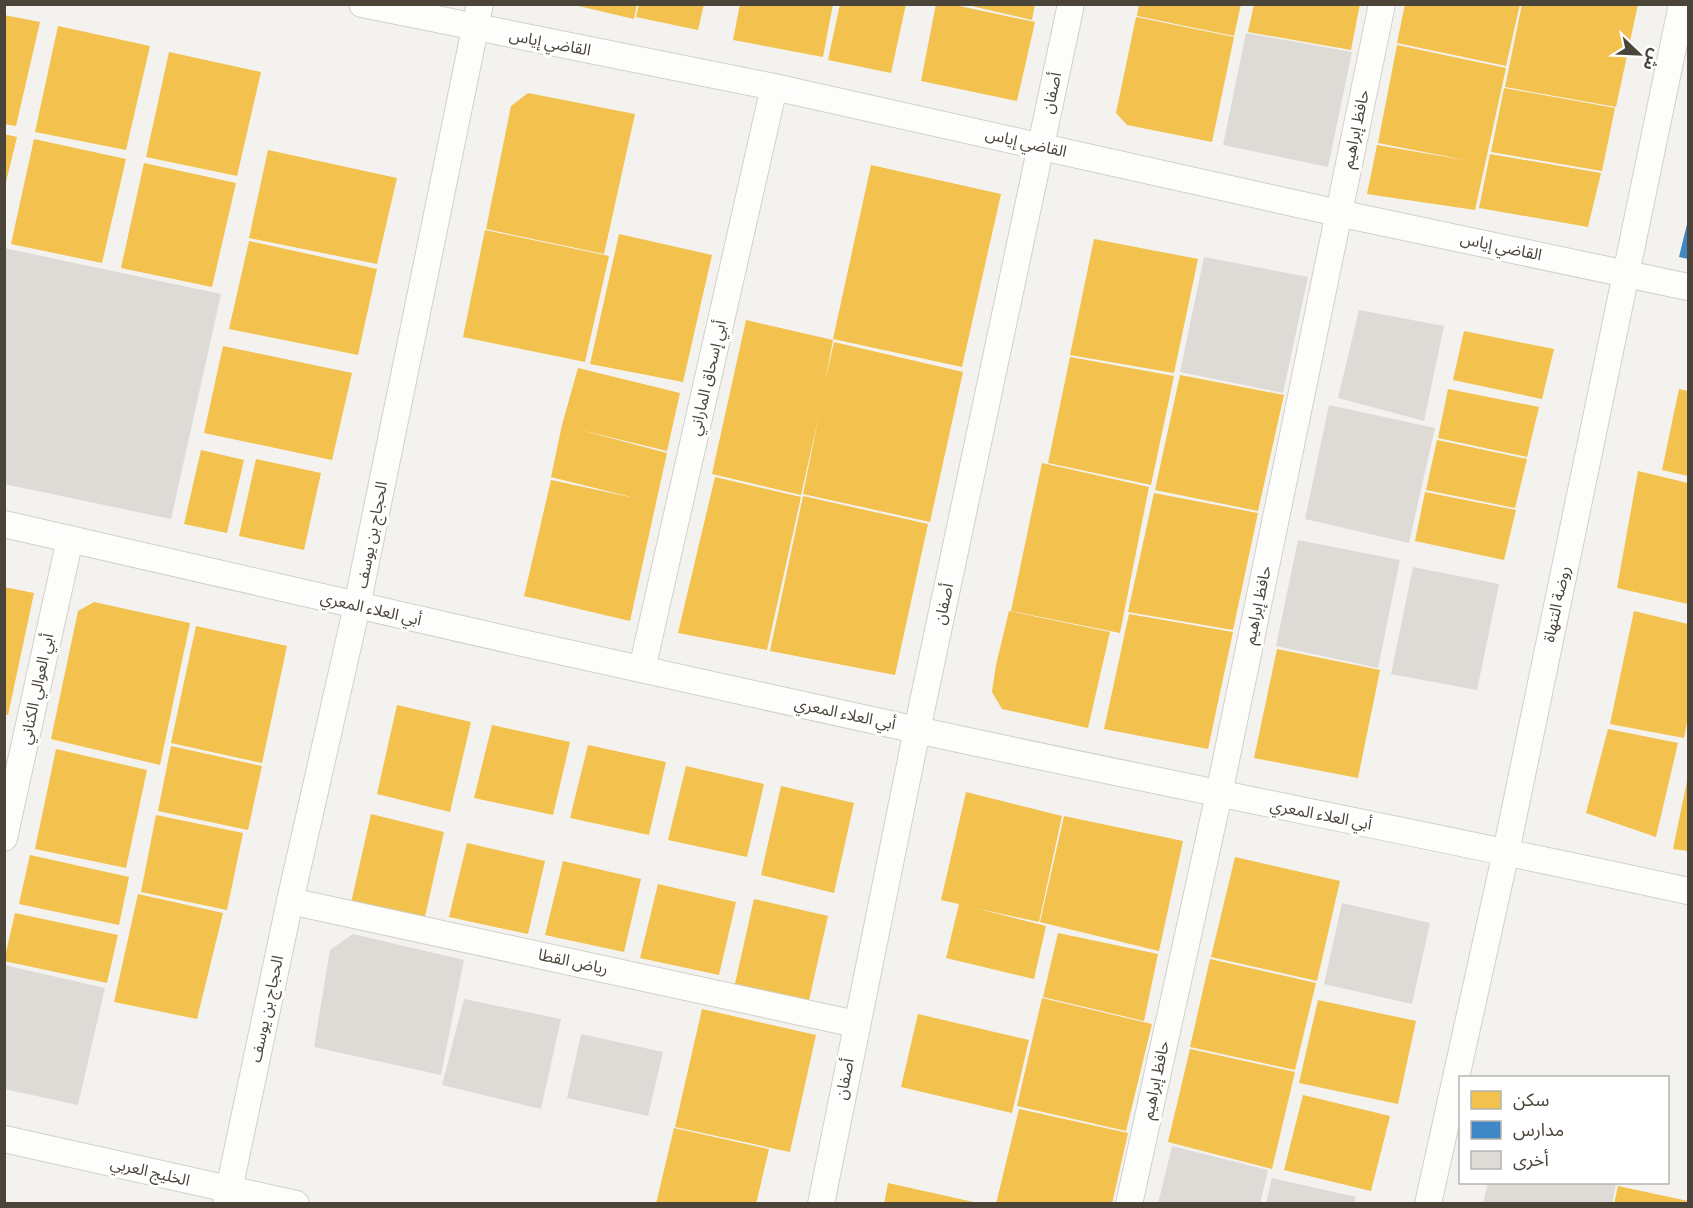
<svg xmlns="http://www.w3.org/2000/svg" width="1693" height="1208" viewBox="0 0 1693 1208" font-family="Signika,'Noto Sans Arabic',sans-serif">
	<rect width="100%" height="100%" fill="#f4f2ee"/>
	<g fill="#f2c14e">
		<path d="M570,4H637L634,19Z"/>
		<path d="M639,4H704L698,30L636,17Z"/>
		<path d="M740,4H833L823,57L733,40Z"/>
		<path d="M840,4H906L891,73L828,60Z"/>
		<path d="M936,4H950L1035,22L1017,101L921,81Z"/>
		<path d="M963,4H1035L1032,20Z"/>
		<path d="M1139,4H1241L1234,36L1137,16Z"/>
		<path d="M1254,4H1360L1351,50L1248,32Z"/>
		<path d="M1405,4H1520L1506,66L1397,43Z"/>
		<path d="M1522,4H1638L1616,107L1505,87Z"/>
		<path d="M4,15L40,22L16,126L4,124Z"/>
		<path d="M1136,17L1234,37L1212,142L1127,125L1116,113Z"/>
		<path d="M58,26L150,46L126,150L35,132Z"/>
		<path d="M1397,45L1506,68L1475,210L1367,194L1377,145L1470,161L1378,143Z"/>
		<path d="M169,52L261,72L237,176L146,157Z"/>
		<path d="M1504,88L1615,108L1602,171L1491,152Z"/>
		<path d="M528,93L635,114L604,254L486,229L511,106Z"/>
		<path d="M4,134L17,137L5,186H4Z"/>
		<path d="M34,139L126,159L102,263L11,244Z"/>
		<path d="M268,150L397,178L377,264L249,238Z"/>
		<path d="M1490,154L1601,173L1588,227L1479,208Z"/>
		<path d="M144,163L236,183L212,287L121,268Z"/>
		<path d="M871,165L1001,194L962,367L833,339Z"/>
		<path d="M485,230L609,256L585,362L463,337Z"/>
		<path d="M619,234L712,255L683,382L590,364Z"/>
		<path d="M1094,239L1198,259L1174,373L1070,355Z"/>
		<path d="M249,241L377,269L358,355L229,329Z"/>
		<path d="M746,320L833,340L825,381L834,342L963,372L930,522L803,494L819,415L801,495L712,474Z"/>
		<path d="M1464,331L1554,349L1542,399L1453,380Z"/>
		<path d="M223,346L352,373L332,460L204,433Z"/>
		<path d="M1070,357L1174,376L1151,485L1048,463Z"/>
		<path d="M578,368L680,393L667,451L576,429L667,453L630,621L524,596L551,480L639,499L551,477L562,425Z"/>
		<path d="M1180,375L1284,395L1258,511L1155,490Z"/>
		<path d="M1448,389L1539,407L1527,457L1438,438Z"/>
		<path d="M1679,389L1688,391V476L1662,470Z"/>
		<path d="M1437,440L1527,459L1515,508L1426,490Z"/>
		<path d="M201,450L244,460L227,533L184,524Z"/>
		<path d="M256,459L321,473L304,550L239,536Z"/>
		<path d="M1042,463L1149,487L1120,633L1011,611Z"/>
		<path d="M1638,471L1688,483V604L1617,588Z"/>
		<path d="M715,477L801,497L767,650L678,633Z"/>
		<path d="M1425,492L1516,510L1504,560L1415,541Z"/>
		<path d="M1154,493L1258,513L1233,630L1128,612Z"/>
		<path d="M803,496L928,524L895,675L770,651Z"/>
		<path d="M4,587L34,593L8,715L4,714Z"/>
		<path d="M94,602L190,623L160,765L51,739L78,611Z"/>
		<path d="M1009,611L1110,632L1088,728L1002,709L992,692L996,665Z"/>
		<path d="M1634,611L1688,624V717L1684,738L1610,724Z"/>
		<path d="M1129,614L1233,632L1208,749L1104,729Z"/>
		<path d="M196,626L287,646L262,763L171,743Z"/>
		<path d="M1277,649L1380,670L1358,778L1254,758Z"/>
		<path d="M397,705L471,722L450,812L377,794Z"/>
		<path d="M492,725L570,742L553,815L474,798Z"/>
		<path d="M1608,729L1678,743L1656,837L1586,813Z"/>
		<path d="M588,745L666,762L649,835L570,818Z"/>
		<path d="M171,746L262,766L248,830L158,811Z"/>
		<path d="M56,749L147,770L126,868L35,849Z"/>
		<path d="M686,766L764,784L747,857L668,840Z"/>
		<path d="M1687,781H1688V851L1673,849Z"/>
		<path d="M781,786L854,803L834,893L761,875Z"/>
		<path d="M966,792L1062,816L1039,922L975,908L1046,926L1034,979L946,958L959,904L941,900Z"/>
		<path d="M371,814L444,832L424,921L351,903Z"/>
		<path d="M156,815L243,833L227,910L141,892Z"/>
		<path d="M1064,816L1183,841L1159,951L1040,922Z"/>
		<path d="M467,843L545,861L528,934L449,917Z"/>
		<path d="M30,855L129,877L119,925L19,904Z"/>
		<path d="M1235,857L1340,881L1317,981L1211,957Z"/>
		<path d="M563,861L641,879L624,952L545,935Z"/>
		<path d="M658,884L736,902L719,975L640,958Z"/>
		<path d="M138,894L223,913L197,1019L114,1002Z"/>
		<path d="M754,899L828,916L808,1005L734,988Z"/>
		<path d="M15,913L118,935L107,983L4,961Z"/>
		<path d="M1058,933L1158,954L1144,1021L1043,997Z"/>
		<path d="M1210,959L1316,983L1295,1070L1190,1047Z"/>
		<path d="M1042,998L1152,1024L1126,1131L1017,1106Z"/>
		<path d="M1318,1000L1416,1021L1398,1104L1299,1083Z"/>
		<path d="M702,1009L816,1035L790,1152L675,1127Z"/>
		<path d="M918,1014L1029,1040L1012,1113L901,1087Z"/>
		<path d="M1190,1049L1295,1072L1272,1169L1168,1142Z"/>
		<path d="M1303,1095L1390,1116L1371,1191L1284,1170Z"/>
		<path d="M1019,1109L1128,1133L1112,1204H996Z"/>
		<path d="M674,1128L769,1149L756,1204H656Z"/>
		<path d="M888,1183L978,1203V1204H884Z"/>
		<path d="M1618,1186L1688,1201V1204H1614Z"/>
	</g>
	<path fill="#3f88c5" d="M1688,220V259L1679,257Z"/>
	<g fill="#dedbd6">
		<path d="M1246,33L1352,52L1328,167L1223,145Z"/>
		<path d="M4,248L221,294L171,519L4,484Z"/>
		<path d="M1204,257L1308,277L1283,393L1180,372Z"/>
		<path d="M1359,310L1444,326L1424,421L1338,398Z"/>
		<path d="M1329,405L1435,428L1409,543L1305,519Z"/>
		<path d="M1298,540L1400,560L1378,668L1276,646Z"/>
		<path d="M1413,567L1499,584L1477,690L1391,674Z"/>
		<path d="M1342,903L1430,923L1412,1004L1324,984Z"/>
		<path d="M353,934L464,960L441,1075L314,1047L330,950Z"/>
		<path d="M4,965L105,988L78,1105L4,1089Z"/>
		<path d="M464,999L561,1019L541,1109L442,1085Z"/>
		<path d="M581,1034L663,1052L648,1116L567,1098Z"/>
		<path d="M1172,1146L1268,1170L1260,1204H1158Z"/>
		<path d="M1272,1178L1356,1197L1354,1204H1266Z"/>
		<path d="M1488,1182H1611L1616,1184L1612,1204H1483Z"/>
	</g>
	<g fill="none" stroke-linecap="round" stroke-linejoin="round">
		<defs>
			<g id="minor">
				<path d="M362,4L774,87L1338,213L1688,287"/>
				<path d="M4,524C308,595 612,664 917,730C1174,786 1432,835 1688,891"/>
				<path d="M642,669L774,87"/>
				<path d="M4,838L70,539"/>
				<path d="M290,901L856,1024"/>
				<path d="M4,1139L296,1204"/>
				<path d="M226,1204L290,901L357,606L480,4"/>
				<path d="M821,1204L917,730L1071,4"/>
				<path d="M1129,1204L1219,794L1382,4"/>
				<path d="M1428,1204L1506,852L1682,4"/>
			</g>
		</defs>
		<use href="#minor" stroke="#d2d0cb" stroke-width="28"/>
		<use href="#minor" stroke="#fdfdfc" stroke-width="26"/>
	</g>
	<g text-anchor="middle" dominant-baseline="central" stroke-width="6" stroke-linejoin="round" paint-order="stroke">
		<g font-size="16" fill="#4b4439" stroke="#fff">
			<text transform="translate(550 43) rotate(11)">القاضي إياس</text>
			<text transform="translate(1052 93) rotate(-78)">أصفان</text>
			<text transform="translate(1356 129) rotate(-78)">حافظ إبراهيم</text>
			<text transform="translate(1026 143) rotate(13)">القاضي إياس</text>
			<text transform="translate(1501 247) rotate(12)">القاضي إياس</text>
			<text transform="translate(708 378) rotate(-77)">أبي إسحاق الماراني</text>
			<text transform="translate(372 535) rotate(-79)">الحجاج بن يوسف</text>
			<text transform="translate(944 604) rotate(-78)">أصفان</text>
			<text transform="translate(1557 604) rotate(-78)">روضة التنهاة</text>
			<text transform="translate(1258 605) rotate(-78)">حافظ إبراهيم</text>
			<text transform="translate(371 609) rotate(13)">أبي العلاء المعري</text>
			<text transform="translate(37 689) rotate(-78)">أبي العوالي الكناني</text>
			<text transform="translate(845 714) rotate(12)">أبي العلاء المعري</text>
			<text transform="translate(1321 815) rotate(11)">أبي العلاء المعري</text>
			<text transform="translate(573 962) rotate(12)">رياض القطا</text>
			<text transform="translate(267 1009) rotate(-78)">الحجاج بن يوسف</text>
			<text transform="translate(845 1079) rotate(-79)">أصفان</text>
			<text transform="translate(1156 1080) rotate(-78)">حافظ إبراهيم</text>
			<text transform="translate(150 1172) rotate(13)">الخليج العربي</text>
		</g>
	</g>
	<rect width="1693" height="1208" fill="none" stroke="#4b4439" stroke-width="12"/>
	<rect x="1459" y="1076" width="210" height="108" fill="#ffffff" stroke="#b7b4b0" stroke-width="1.5"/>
	<rect x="1471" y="1091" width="30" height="18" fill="#f2c14e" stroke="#b7b4b0" stroke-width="1.5"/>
	<text x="1513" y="1106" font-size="18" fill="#4b4439">سكن</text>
	<rect x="1471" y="1121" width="30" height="18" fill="#3f88c5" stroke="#b7b4b0" stroke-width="1.5"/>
	<text x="1513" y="1136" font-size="18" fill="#4b4439">مدارس</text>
	<rect x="1471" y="1151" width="30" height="18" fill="#dedbd6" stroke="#b7b4b0" stroke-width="1.5"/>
	<text x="1513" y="1166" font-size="18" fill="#4b4439">أخرى</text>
	<g transform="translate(1639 54) rotate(113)" stroke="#ffffff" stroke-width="4.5" paint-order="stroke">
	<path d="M0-4.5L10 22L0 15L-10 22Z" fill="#4b4439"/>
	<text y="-9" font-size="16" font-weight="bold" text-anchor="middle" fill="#4b4439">ش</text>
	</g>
</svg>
